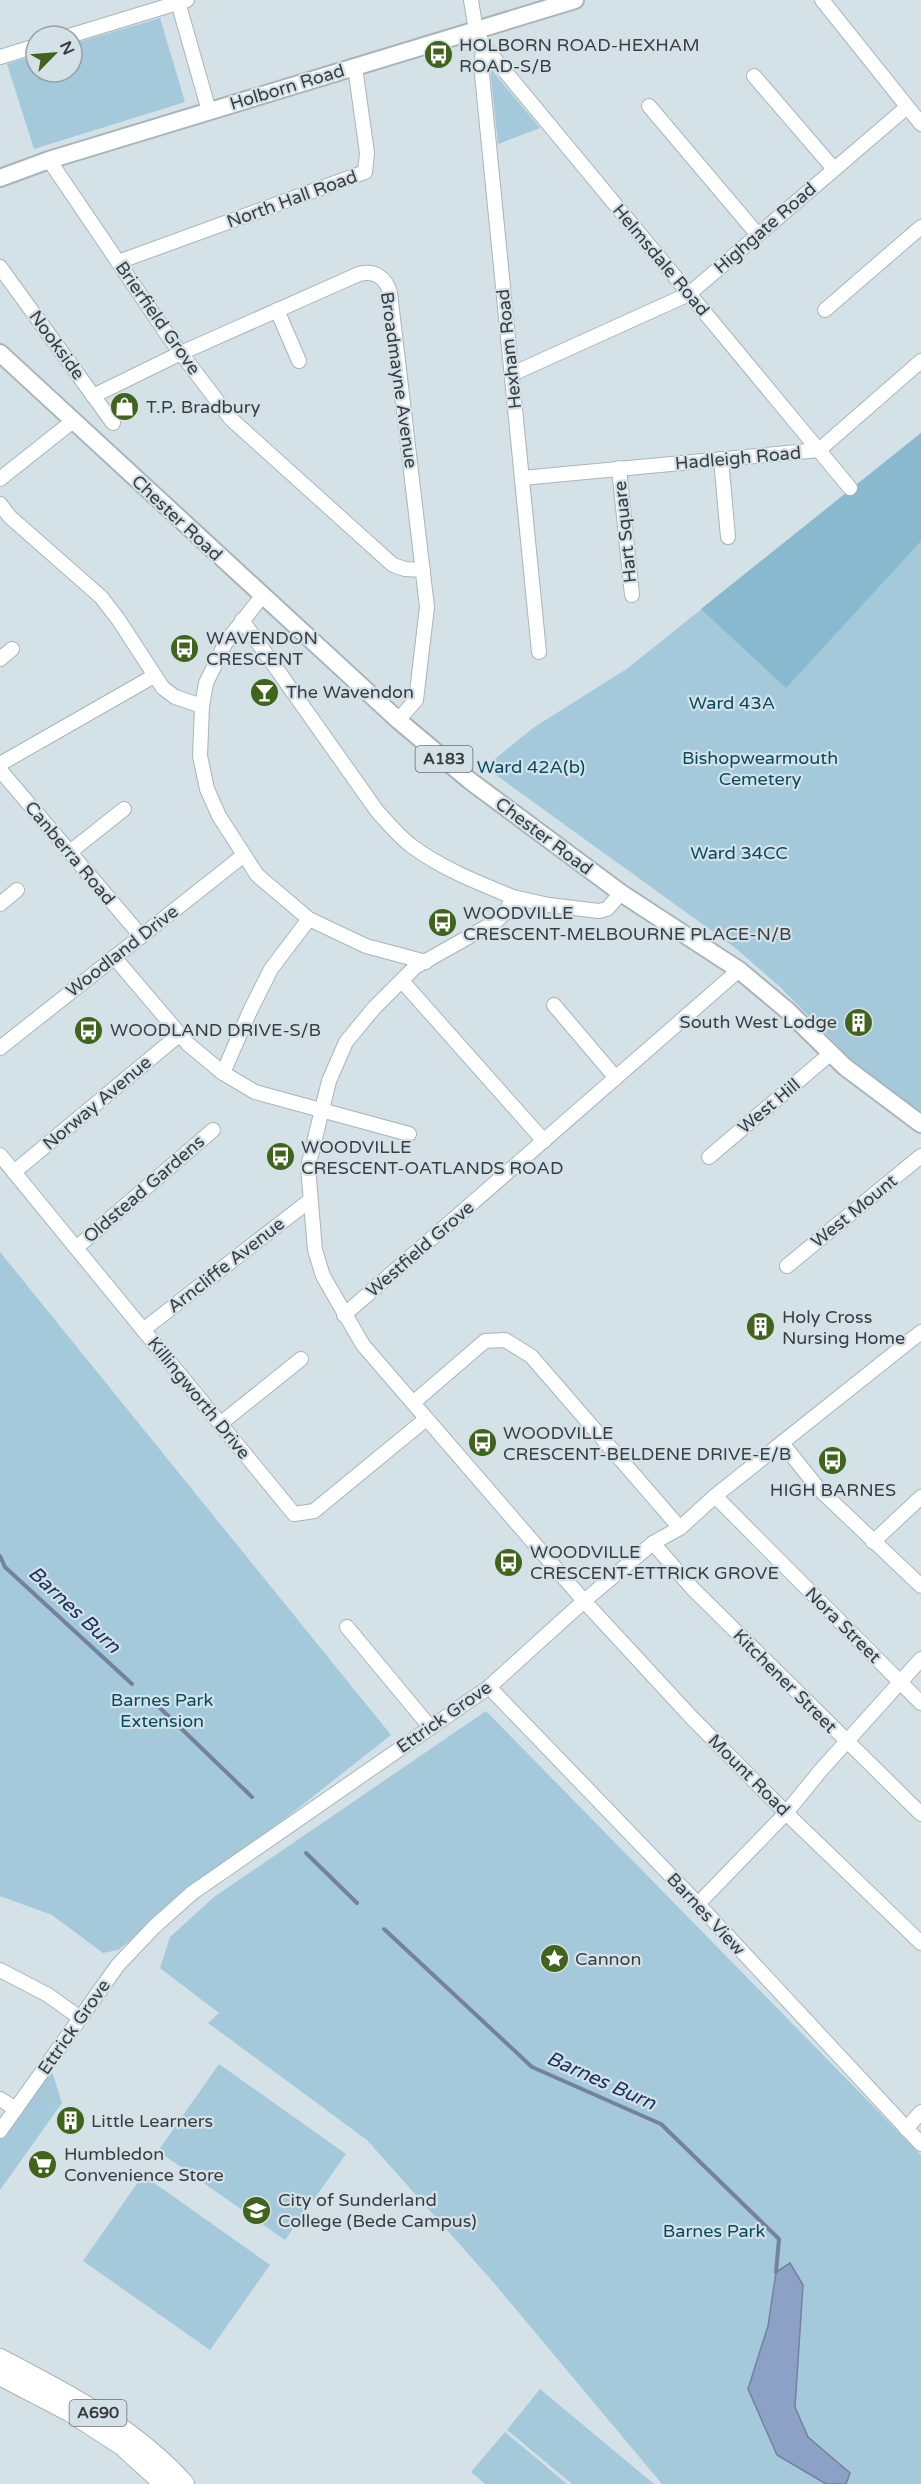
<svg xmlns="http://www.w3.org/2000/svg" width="921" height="2484" viewBox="0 0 921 2484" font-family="'Varela Round',sans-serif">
	<rect width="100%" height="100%" fill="#d4e2e8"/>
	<g fill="#a3c9da">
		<path d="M160,18L185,102L34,149L7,64L36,55V72H72V44Z"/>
		<path d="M490,68L540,128L498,144Z"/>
		<path d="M921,433V1112L859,1067L780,987L734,947L485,767L533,728L628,668Z"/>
		<path d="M0,1252L391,1735L118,1950L103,1953L52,1915L0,1896Z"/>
		<path d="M486,1711L921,2155V2484H662L494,2283L367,2140L208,2023L219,2013L160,1968L170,1937L214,1897Z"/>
		<path d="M49,2062L62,2103L0,2190V2131Z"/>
		<path d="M219,2064L346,2154L285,2240L158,2151Z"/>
		<path d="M143,2175L270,2265L210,2350L83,2261Z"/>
		<path d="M540,2389L654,2484H572L507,2430Z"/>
		<path d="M505,2432L567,2484H485L471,2472Z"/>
	</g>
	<path fill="#89b9ce" d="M921,433V541L786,688L701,609Z"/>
	<path fill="#8da0c6" stroke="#74829e" stroke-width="1.5" d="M790,2263L803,2285L795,2407L808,2437L850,2473L846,2484H826L777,2455L748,2389L768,2326L776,2272Z"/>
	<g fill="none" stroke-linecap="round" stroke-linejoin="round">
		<g stroke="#74829e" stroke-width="4">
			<path d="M0,1556L5,1567L132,1684"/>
			<path d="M159,1707L252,1797"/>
			<path d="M306,1853L357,1903"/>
			<path d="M384,1929L532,2067L661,2124L779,2239L776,2272"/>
		</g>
		<defs>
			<g id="minor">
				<path d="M471,0L476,31L484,46L850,488"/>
				<path d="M822,0L921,124"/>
				<path d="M178,2L209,111"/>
				<path d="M69,36L187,0"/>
				<path d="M484,46L481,64L539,652"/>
				<path d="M0,57L36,46"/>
				<path d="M754,76L834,169"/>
				<path d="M649,106L758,235"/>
				<path d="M49,160L171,340L231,419L393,565L405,569L423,570"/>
				<path d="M118,262L365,172L367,153L355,67"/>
				<path d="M0,267L113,423"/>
				<path d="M277,310L299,361"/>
				<path d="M825,310L921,227"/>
				<path d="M512,374L689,294L907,107"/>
				<path d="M93,396L181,353L359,274C374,270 386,277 390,293L427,607L416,700L398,720"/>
				<path d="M721,459L728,537"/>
				<path d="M619,468L632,595"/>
				<path d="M522,478L819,450L921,361"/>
				<path d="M0,479L73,421"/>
				<path d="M0,504L10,517L101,597L118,619L163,688L175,697L202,706"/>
				<path d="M263,595L226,642L206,683L202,706L200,756L207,789L219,816L257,875L309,919L366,946L426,962"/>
				<path d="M242,620L377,811C388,823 399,837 413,847C443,869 479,883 513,897"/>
				<path d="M0,659L12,649"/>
				<path d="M0,764L154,676"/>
				<path d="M0,770L141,936"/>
				<path d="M70,852L124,809"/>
				<path d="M621,893L607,909L599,911L549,905L513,897L506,912L495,922L415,967L374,1008L346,1042L329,1081L308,1167L315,1250L323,1276L363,1345L584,1601L692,1718L786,1813L921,1943"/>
				<path d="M0,904L17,890"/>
				<path d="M114,957L188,1044L223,1073L255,1092L409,1134"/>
				<path d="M402,981L544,1141"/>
				<path d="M554,1005L616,1078"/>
				<path d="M0,1048L244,855"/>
				<path d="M223,1073L250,1011L271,969L309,919"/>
				<path d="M0,1155L294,1514L314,1511L426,1419"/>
				<path d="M709,1157L830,1054"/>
				<path d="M14,1172L180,1034"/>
				<path d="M76,1248L213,1130"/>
				<path d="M787,1266L921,1156"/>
				<path d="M344,1315L739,970"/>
				<path d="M143,1330L309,1201"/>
				<path d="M414,1402L485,1341L505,1340L531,1356L680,1528"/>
				<path d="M220,1424L301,1359"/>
				<path d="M782,1443L818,1488L921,1586"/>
				<path d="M715,1496L921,1703"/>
				<path d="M873,1542L921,1497"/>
				<path d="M653,1543L693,1589L921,1814"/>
				<path d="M347,1627L430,1727"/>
				<path d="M489,1687L698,1904L921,2144"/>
				<path d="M698,1904L786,1813L821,1770L921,1659"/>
				<path d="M0,1970L48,1995L80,2018"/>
				<path d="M0,2099L16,2109"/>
				<path d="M906,2129L921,2112"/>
				<path d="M0,2131L118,1965L154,1927L192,1893L489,1687L584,1601L653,1543L680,1528L715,1496L921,1332"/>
			</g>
			<g id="major">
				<path d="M0,178L49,160L575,0"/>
				<path d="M0,353L398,720L469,780L621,893L739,970L788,1011L845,1067L921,1124"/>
			</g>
			<g id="highway">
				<path d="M0,2359C66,2394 133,2427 184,2484"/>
				<path d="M0,2375L71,2412L122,2445L165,2484"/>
			</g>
		</defs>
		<use href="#minor" stroke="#a7b5bb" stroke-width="16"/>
		<use href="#major" stroke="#a7b5bb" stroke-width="20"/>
		<use href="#highway" stroke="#a7b5bb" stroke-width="22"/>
		<use href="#minor" stroke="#fff" stroke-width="14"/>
		<use href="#major" stroke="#fff" stroke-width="16"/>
		<use href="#highway" stroke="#fff" stroke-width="20"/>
	</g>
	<defs>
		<symbol id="bus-disc" viewBox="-11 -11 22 22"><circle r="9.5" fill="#41641c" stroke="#d4e2e8"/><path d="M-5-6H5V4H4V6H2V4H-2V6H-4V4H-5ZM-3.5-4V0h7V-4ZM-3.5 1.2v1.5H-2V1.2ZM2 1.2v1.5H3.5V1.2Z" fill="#fff"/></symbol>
		<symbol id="shop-disc" viewBox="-11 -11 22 22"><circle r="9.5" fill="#41641c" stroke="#d4e2e8"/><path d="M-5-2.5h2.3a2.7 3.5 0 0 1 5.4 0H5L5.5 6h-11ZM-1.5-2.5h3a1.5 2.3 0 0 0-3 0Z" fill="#fff"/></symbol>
		<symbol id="bar-disc" viewBox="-11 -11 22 22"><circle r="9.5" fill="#41641c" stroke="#d4e2e8"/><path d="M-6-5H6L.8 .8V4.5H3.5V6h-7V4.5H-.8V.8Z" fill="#fff"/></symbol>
		<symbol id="building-disc" viewBox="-11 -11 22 22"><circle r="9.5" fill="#41641c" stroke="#d4e2e8"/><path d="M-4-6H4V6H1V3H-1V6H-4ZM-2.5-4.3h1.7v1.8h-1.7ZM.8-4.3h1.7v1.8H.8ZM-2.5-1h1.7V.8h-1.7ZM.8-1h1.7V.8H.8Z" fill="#fff"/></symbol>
		<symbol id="sight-disc" viewBox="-11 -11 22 22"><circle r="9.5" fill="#41641c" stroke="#d4e2e8"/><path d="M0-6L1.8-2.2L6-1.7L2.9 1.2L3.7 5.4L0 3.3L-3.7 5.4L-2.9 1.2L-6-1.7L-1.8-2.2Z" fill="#fff"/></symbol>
		<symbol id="supermarket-disc" viewBox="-11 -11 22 22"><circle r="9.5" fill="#41641c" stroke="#d4e2e8"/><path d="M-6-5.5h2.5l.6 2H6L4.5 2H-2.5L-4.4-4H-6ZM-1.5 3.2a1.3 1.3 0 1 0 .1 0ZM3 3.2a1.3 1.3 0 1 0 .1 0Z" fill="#fff"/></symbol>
		<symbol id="university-disc" viewBox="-11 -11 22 22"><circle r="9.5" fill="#41641c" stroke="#d4e2e8"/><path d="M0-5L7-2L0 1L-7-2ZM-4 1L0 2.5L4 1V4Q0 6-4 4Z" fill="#fff"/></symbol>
	</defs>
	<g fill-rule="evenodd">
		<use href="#bus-disc" x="422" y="38" width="33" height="33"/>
		<use href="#shop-disc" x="108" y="390" width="33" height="33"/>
		<use href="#bus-disc" x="168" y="632" width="33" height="33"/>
		<use href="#bar-disc" x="248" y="676" width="33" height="33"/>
		<use href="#bus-disc" x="426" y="906" width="33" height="33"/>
		<use href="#building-disc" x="842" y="1006" width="33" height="33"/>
		<use href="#bus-disc" x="72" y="1014" width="33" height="33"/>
		<use href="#bus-disc" x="264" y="1140" width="33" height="33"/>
		<use href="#building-disc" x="744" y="1310" width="33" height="33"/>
		<use href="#bus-disc" x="466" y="1426" width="33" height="33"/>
		<use href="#bus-disc" x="816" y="1444" width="33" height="33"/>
		<use href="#bus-disc" x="492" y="1546" width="33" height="33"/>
		<use href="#sight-disc" x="538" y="1942" width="33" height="33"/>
		<use href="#building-disc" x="54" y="2104" width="33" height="33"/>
		<use href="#supermarket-disc" x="26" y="2148" width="33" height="33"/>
		<use href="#university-disc" x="240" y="2194" width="33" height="33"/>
	</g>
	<g text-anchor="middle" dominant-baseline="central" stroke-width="4.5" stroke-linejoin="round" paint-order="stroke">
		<g fill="#d4e2e8" stroke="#676e72" stroke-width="1.5">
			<rect x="415.5" y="746" width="57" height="26" rx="4.5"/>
			<rect x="69.5" y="2400" width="57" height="26" rx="4.5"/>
		</g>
		<g font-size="16" font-weight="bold" fill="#383d40">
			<text x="444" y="759">A183</text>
			<text x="98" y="2413">A690</text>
		</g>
		<g font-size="18" fill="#383d40" stroke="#d4e2e8" text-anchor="start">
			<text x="459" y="45">HOLBORN ROAD-HEXHAM<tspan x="459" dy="21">ROAD-S/B</tspan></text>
			<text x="146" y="407">T.P. Bradbury</text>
			<text x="206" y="638">WAVENDON<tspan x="206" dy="21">CRESCENT</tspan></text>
			<text x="286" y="692">The Wavendon</text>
			<text x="463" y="913">WOODVILLE<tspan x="463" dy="21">CRESCENT-MELBOURNE PLACE-N/B</tspan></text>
			<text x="837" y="1022" text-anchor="end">South West Lodge</text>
			<text x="110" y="1030">WOODLAND DRIVE-S/B</text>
			<text x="301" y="1147">WOODVILLE<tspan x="301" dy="21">CRESCENT-OATLANDS ROAD</tspan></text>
			<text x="782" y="1317">Holy Cross<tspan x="782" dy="21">Nursing Home</tspan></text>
			<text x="503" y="1433">WOODVILLE<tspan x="503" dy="21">CRESCENT-BELDENE DRIVE-E/B</tspan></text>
			<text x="833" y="1490" text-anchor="middle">HIGH BARNES</text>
			<text x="530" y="1552">WOODVILLE<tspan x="530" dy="21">CRESCENT-ETTRICK GROVE</tspan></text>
			<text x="575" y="1959">Cannon</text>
			<text x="91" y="2121">Little Learners</text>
			<text x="64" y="2154">Humbledon<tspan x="64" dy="21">Convenience Store</tspan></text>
			<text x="278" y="2200">City of Sunderland<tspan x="278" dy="21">College (Bede Campus)</tspan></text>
		</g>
		<g font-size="18" fill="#383d40" stroke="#d4e2e8">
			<text transform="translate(287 87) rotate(-17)">Holborn Road</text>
			<text transform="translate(292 199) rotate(-20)">North Hall Road</text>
			<text transform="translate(765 228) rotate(-41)">Highgate Road</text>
			<text transform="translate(661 260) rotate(50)">Helmsdale Road</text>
			<text transform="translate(158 318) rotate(55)">Brierfield Grove</text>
			<text transform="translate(57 345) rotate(54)">Nookside</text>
			<text transform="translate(509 349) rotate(-96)">Hexham Road</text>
			<text transform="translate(399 380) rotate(82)">Broadmayne Avenue</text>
			<text transform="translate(738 458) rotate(-5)">Hadleigh Road</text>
			<text transform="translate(177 518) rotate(43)">Chester Road</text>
			<text transform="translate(625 532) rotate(-96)">Hart Square</text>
			<text transform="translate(544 836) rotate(37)">Chester Road</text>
			<text transform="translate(70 853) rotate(50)">Canberra Road</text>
			<text transform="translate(122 951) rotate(-38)">Woodland Drive</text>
			<text transform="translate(97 1103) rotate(-40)">Norway Avenue</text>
			<text transform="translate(769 1106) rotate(-40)">West Hill</text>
			<text transform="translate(144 1189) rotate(-41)">Oldstead Gardens</text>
			<text transform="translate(854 1211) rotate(-39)">West Mount</text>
			<text transform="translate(420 1249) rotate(-41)">Westfield Grove</text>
			<text transform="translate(226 1265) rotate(-38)">Arncliffe Avenue</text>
			<text transform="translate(199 1398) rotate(51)">Killingworth Drive</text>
			<text transform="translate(843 1625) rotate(45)">Nora Street</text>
			<text transform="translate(785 1681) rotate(45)">Kitchener Street</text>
			<text transform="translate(444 1717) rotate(-35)">Ettrick Grove</text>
			<text transform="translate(749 1775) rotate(45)">Mount Road</text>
			<text transform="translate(706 1914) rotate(47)">Barnes View</text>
			<text transform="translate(74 2027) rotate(-55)">Ettrick Grove</text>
		</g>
		<g font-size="18" fill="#064b61" stroke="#d4e2e8">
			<text x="732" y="703">Ward 43A</text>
			<text x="760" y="758">Bishopwearmouth<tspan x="760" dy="21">Cemetery</tspan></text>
			<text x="531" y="767">Ward 42A(b)</text>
			<text x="739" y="853">Ward 34CC</text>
			<text x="162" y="1700">Barnes Park<tspan x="162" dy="21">Extension</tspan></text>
			<text x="714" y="2231">Barnes Park</text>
		</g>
		<g font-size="20" font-style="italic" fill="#1d3162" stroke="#d4e2e8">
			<text transform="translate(74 1610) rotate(43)">Barnes Burn</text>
			<text transform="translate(601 2081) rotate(24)">Barnes Burn</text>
		</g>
	</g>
	<g transform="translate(54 54) rotate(65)"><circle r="28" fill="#d4e2e8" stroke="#96a0a5" stroke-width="1.5"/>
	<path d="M0-4.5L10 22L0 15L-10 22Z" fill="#41641c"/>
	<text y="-9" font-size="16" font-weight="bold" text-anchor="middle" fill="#383d40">N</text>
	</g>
</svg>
